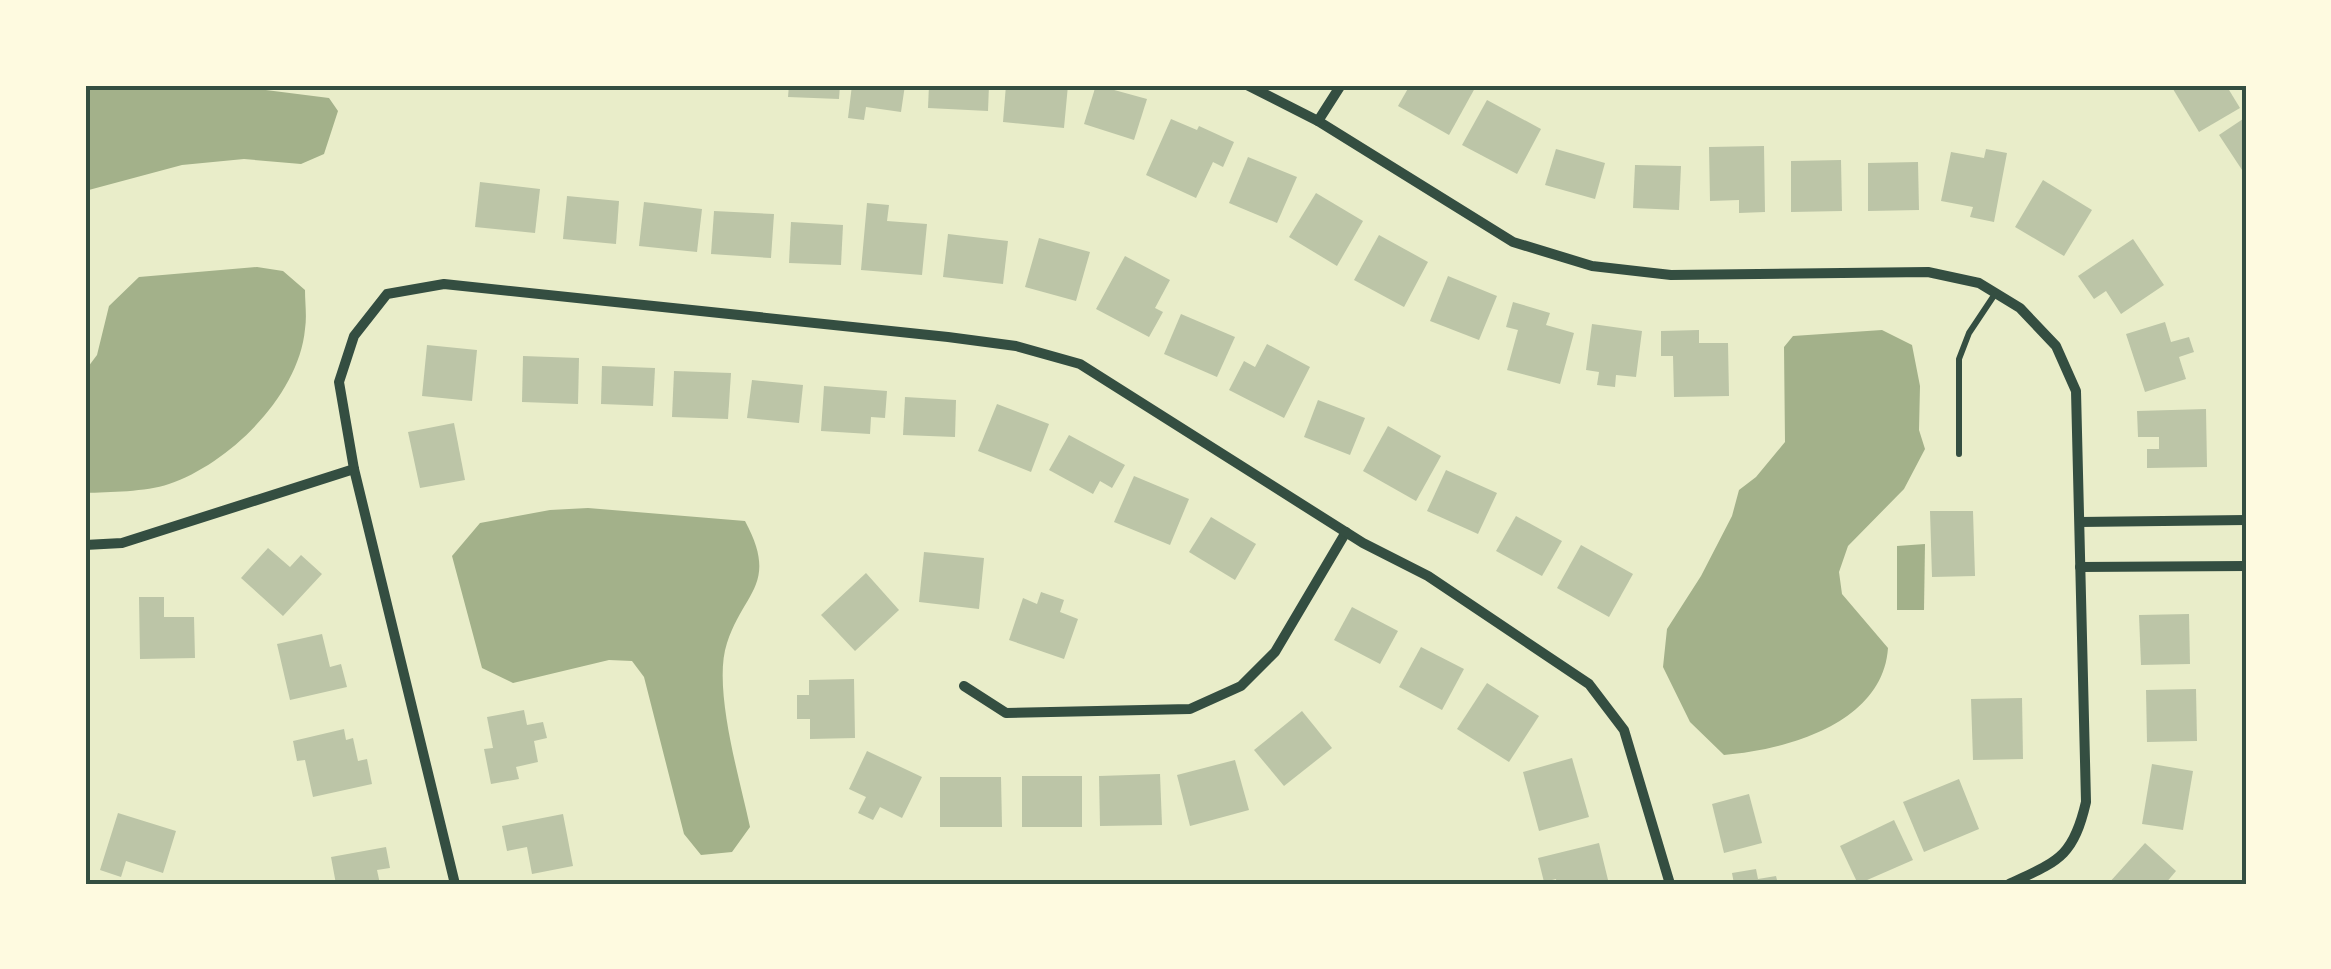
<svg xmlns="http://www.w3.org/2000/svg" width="2331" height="969" viewBox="0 0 2331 969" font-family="Inter,sans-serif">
	<rect width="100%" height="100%" fill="#e9edc9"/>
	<g fill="#a3b18a">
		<path d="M85,85H226L329,98L338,111L324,154L301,164L244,159L182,165L85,191Z"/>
		<path d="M257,267L283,271L305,290C305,303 307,316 305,329C299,395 230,463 169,484C145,492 110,492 85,493V371L97,355L109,306L139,277Z"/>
		<path d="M1882,330L1912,345L1920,386L1919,430L1925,449L1904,489L1848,546L1839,572L1842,594L1888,648C1883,723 1787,750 1724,755L1690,722L1663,667L1667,629L1701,576L1732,516L1739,490L1756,477L1785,442L1784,347L1793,336Z"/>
		<path d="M588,508L745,521C779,584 744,591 727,643C712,688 740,779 750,827L732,852L701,855L684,834L644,677L632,661L609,660L513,683L482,668L452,556L480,523L550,510Z"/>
		<path d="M1925,544L1924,610H1897V546Z"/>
	</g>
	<g fill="#bcc5a7">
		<path d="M789,85H840L839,99L788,97Z"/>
		<path d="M852,85H905L901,112L866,107L864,120L848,118Z"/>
		<path d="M929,85H989L988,111L928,108Z"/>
		<path d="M1006,85H1068L1064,128L1003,122Z"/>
		<path d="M1096,85L1147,99L1134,140L1084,124Z"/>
		<path d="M1410,85H1469L1475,88L1449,135L1398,106Z"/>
		<path d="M2179,85H2226L2240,108L2199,132L2173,89Z"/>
		<path d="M1487,100L1541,129L1517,174L1462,145Z"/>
		<path d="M2246,117V176L2219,135Z"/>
		<path d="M1171,119L1197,130L1199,126L1234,142L1223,167L1213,162L1196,198L1146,175Z"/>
		<path d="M1764,146L1765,212L1739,213V200L1710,201L1709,147Z"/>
		<path d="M1556,149L1605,163L1595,199L1545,185Z"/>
		<path d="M1986,149L2007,153L1994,222L1970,217L1973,207L1941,201L1951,152L1984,158Z"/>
		<path d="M1248,157L1297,177L1277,223L1229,203Z"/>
		<path d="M1841,160L1842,211L1791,212V161Z"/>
		<path d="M1918,162L1919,210L1868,211V163Z"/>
		<path d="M1635,165L1681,166L1679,210L1633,208Z"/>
		<path d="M2043,180L2092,210L2064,256L2015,227Z"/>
		<path d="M480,182L540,189L535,233L475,227Z"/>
		<path d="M1316,193L1363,221L1337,266L1289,237Z"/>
		<path d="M567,196L619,201L616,244L563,239Z"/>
		<path d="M644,202L702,209L697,252L639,246Z"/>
		<path d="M867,203L889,205L887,221L927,224L922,275L861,270Z"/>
		<path d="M714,211L774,214L771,258L711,254Z"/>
		<path d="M791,222L843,225L841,265L789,263Z"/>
		<path d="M948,234L1008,241L1003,284L943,277Z"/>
		<path d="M1379,235L1428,262L1404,307L1354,280Z"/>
		<path d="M1039,238L1090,252L1076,301L1025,287Z"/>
		<path d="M2133,239L2164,285L2121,314L2106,291L2094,299L2078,276Z"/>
		<path d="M1125,256L1170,280L1155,308L1163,312L1149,337L1096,309Z"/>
		<path d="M1448,276L1497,296L1479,340L1430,321Z"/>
		<path d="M1513,302L1550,313L1546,325L1574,333L1560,384L1507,370L1518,330L1506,327Z"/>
		<path d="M1181,314L1235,337L1217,377L1164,354Z"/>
		<path d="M2165,322L2171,342L2189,337L2194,352L2179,357L2186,379L2145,392L2126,334Z"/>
		<path d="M1592,324L1642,331L1636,377L1616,375L1615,387L1597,385L1599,372L1586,370Z"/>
		<path d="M1699,330V343H1728L1729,396L1674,397L1673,356H1661V331Z"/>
		<path d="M1267,344L1310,367L1284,418L1229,390L1244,361L1255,367Z"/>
		<path d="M427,345L477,350L472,401L422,396Z"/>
		<path d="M523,356L579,358L578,404L522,402Z"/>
		<path d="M602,366L655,368L653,406L601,404Z"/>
		<path d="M674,371L731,373L728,419L672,417Z"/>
		<path d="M752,380L803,385L799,423L747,418Z"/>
		<path d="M824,386L887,391L885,418L871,417L870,434L821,431Z"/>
		<path d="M905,397L956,400L955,437L903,435Z"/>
		<path d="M1318,400L1365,418L1350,455L1304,437Z"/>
		<path d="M997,404L1049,424L1031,472L978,451Z"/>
		<path d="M2206,409L2207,467L2147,468V449H2159V437H2138L2137,411Z"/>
		<path d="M454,423L465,480L420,488L408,432Z"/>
		<path d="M1388,426L1441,456L1416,501L1363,471Z"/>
		<path d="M1069,435L1125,465L1112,488L1100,481L1093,494L1049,470Z"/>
		<path d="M1446,470L1497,493L1478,534L1427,511Z"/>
		<path d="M1134,476L1189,499L1170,545L1114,522Z"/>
		<path d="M1930,511H1973L1975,576L1932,577Z"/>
		<path d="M1516,516L1562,541L1542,576L1496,551Z"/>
		<path d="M1211,517L1256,544L1235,580L1189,552Z"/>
		<path d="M1581,545L1633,574L1609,617L1557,588Z"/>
		<path d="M268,548L290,567L301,555L322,574L283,616L241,578Z"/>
		<path d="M924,552L984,558L979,609L919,602Z"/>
		<path d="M866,573L899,610L855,651L821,615Z"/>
		<path d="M1041,592L1064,600L1060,612L1078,619L1064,659L1009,640L1023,598L1037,604Z"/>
		<path d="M139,597H164V617H194L195,658L140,659Z"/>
		<path d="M1352,607L1398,631L1380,664L1334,640Z"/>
		<path d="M2189,614L2190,664L2141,665L2139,615Z"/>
		<path d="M322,634L330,667L341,664L347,687L290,700L277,644Z"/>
		<path d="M1421,647L1464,669L1442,710L1399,687Z"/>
		<path d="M854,679L855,738L810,739V719H797V695H809V680Z"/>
		<path d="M1487,683L1539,716L1509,762L1457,729Z"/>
		<path d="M2196,689L2197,741L2147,742L2146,690Z"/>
		<path d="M2022,698L2023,759L1973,760L1971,699Z"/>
		<path d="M524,710L527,725L543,722L547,738L534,741L538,762L516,767L519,779L491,784L484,749L493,748L487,717Z"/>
		<path d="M1302,711L1332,748L1284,786L1254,750Z"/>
		<path d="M344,729L346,740L353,738L358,761L367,759L372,784L313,797L305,760L297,761L293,741Z"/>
		<path d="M867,751L922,777L902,818L880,807L873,820L858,813L866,797L849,789Z"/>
		<path d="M1572,758L1589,817L1539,831L1523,772Z"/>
		<path d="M1235,760L1249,810L1190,826L1177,775Z"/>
		<path d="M2152,764L2193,771L2183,830L2142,824Z"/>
		<path d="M1160,774L1162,825L1100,826L1099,776Z"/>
		<rect x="1022" y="776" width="60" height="51"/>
		<path d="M940,777H1001L1002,827H940Z"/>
		<path d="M1959,779L1979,829L1924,852L1903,802Z"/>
		<path d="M1749,794L1762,843L1724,853L1712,804Z"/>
		<path d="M118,813L176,831L163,873L126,861L121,877L100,870Z"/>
		<path d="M563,814L573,866L532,874L527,847L507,851L502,826Z"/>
		<path d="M1894,820L1913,860L1858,884L1840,846Z"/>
		<path d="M1599,843L1609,884H1557L1556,879L1544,882L1538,858Z"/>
		<path d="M2145,843L2176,871L2165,884H2108Z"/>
		<path d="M386,847L390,868L377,870L380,884H336L331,857Z"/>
		<path d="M1756,869L1758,879L1776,876L1778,884H1734L1732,873Z"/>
	</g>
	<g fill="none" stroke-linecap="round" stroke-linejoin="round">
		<path stroke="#344e41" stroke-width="6" d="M1959,454V359L1969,333L1995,294"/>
		<g stroke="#344e41" stroke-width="10">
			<path d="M1247,85L1318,121L1513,242L1592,266L1671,275L1928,272L1979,283L2020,308L2056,346L2076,391L2086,802C2073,858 2058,861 2009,884"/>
			<path d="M1318,121L1341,85"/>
			<path d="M2080,522L2246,520"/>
			<path d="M85,545L122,543L354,469"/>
			<path d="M2080,567L2246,566"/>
			<path d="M964,686L1006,713L1190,709L1241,686L1275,652L1346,532"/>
			<path d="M455,884L354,469L339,382L354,336L387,294L444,284L948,337L1016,346L1080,364L1363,543L1428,576L1589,684L1624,730L1670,884"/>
		</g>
	</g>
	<rect width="2331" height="969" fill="none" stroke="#fefae0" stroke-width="175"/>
	<rect x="88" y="88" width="2156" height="794" fill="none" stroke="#344e41" stroke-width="4"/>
</svg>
